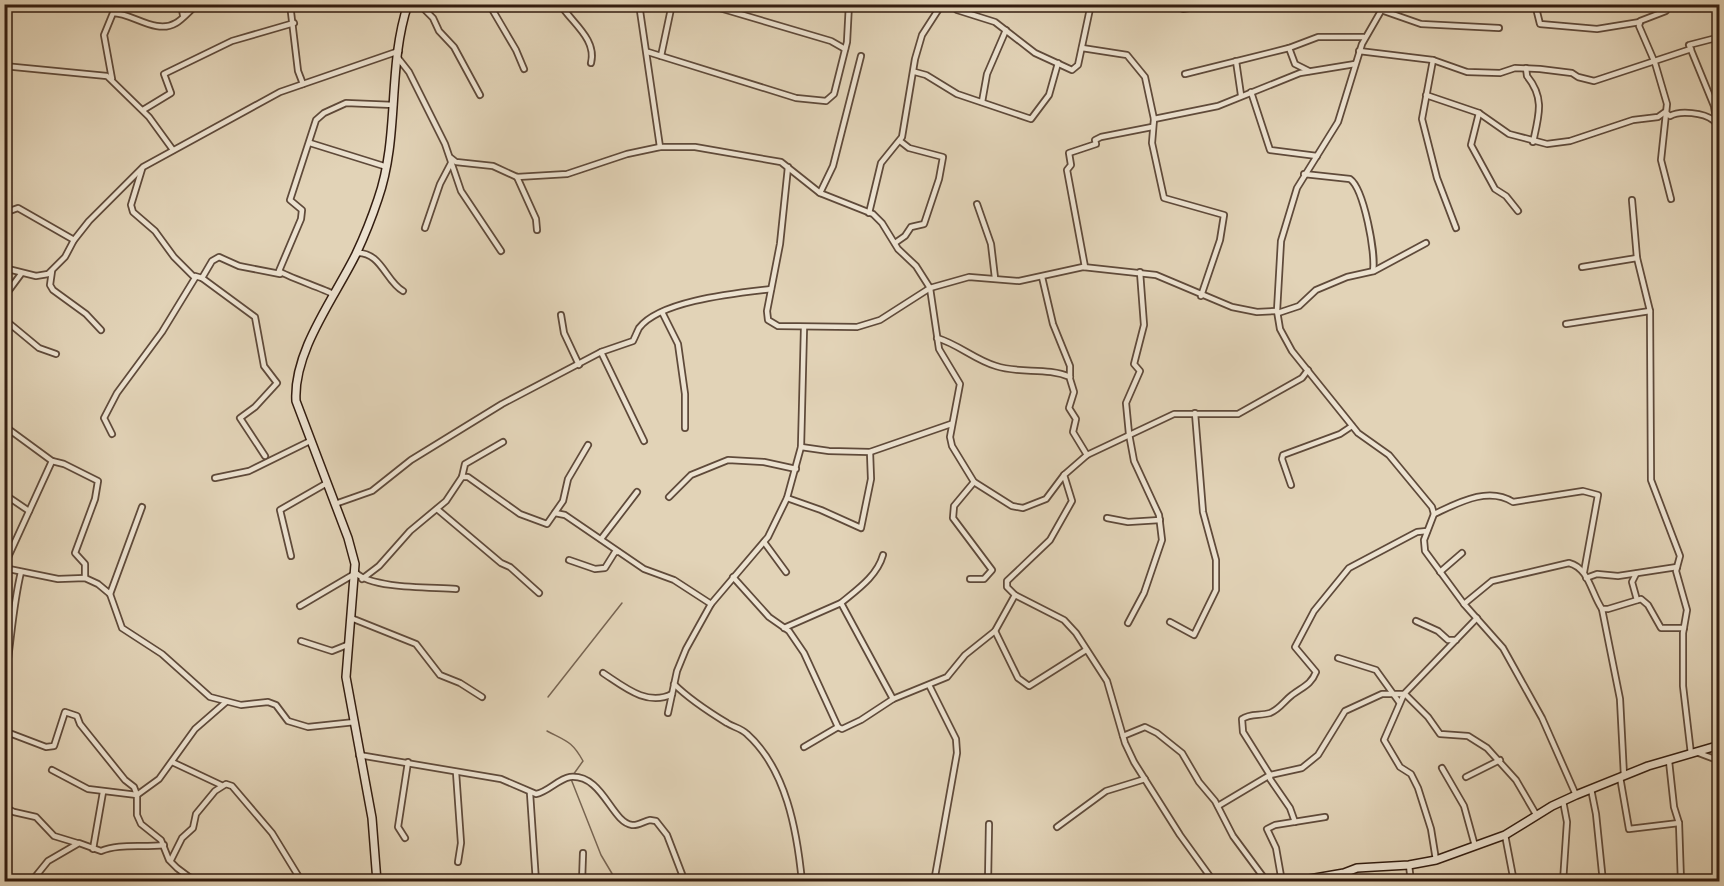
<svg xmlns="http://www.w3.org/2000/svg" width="1724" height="886" viewBox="0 0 1724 886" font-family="'Libre Bodoni',serif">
	<rect width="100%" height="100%" fill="#e2d3b7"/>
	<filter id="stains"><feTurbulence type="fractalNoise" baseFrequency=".00333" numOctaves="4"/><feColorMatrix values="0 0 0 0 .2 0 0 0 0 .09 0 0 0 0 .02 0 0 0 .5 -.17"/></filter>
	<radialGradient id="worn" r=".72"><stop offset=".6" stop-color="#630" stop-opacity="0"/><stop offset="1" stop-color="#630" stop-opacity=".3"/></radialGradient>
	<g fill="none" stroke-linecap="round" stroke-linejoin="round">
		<g stroke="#786552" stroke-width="1.5">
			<path d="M548,697L622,603"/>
			<path d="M547,731C566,741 572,741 583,761L573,775"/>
			<path d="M571,779L601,855L617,882"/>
		</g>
		<defs>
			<g id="street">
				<path d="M181,4L183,15"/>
				<path d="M290,4L298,71L303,84"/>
				<path d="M395,4L406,10"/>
				<path d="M419,4L433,18L439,31L454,47L480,95"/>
				<path d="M489,4L516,50L524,69"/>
				<path d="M560,4C572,23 597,39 591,63"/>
				<path d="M639,4L660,147"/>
				<path d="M706,4L831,41L845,49"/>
				<path d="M950,4L957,10L995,22L1035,53L1072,70L1078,65L1091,4"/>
				<path d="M1176,4L1183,9L1212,4"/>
				<path d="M1385,4L1362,44L1338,122L1297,188L1281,241L1277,311L1280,329L1292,351L1358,433L1389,455L1432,507L1434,514L1424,540L1425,551L1464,604L1503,648L1542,718L1576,795"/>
				<path d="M1535,4L1540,24L1597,29L1640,22"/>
				<path d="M1666,4V11L1640,21L1639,26L1655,63L1667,104L1661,160L1671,199"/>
				<path d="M1381,10L1421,24L1499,28"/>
				<path d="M1082,48L1127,55L1145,77L1154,119L1152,143L1164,198L1224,215L1220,240L1201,296"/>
				<path d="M1289,48L1295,64L1309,71"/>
				<path d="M1359,51L1433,60L1422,119L1437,178L1456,228"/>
				<path d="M648,52L796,98L826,101L834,94L847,42L849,4"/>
				<path d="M661,56L672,4"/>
				<path d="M398,58L409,72L445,144L461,191L501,251"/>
				<path d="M1433,60L1467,72L1500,73L1515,68L1540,69L1572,73L1578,77L1594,81L1691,49"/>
				<path d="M1236,61L1241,95"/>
				<path d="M4,66L107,76L149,117L173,150"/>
				<path d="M1526,68L1527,76C1545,98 1539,115 1533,142"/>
				<path d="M915,72L926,75L957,94L1031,119L1049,95L1058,63"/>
				<path d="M1185,74L1289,48L1318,37H1364"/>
				<path d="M112,79L104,35L113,13C132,13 156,35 176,23C183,19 190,10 198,4"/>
				<path d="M1251,92L1270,150L1317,156"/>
				<path d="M1426,95L1479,113L1509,134L1547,144L1570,141L1633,120L1658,117L1665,112L1670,116C1680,110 1704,113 1713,120C1718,124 1718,129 1720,134"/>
				<path d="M982,102L987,74L1006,30"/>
				<path d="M143,110L171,93L164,74L232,41L294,23"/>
				<path d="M1479,113L1471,145L1495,189L1506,196L1518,211"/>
				<path d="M1154,119L1218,106L1300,73L1355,64"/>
				<path d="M1717,124L1714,106L1689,45L1720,37"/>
				<path d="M310,143L387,167"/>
				<path d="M451,158L456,162L493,166L517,177L567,174L627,154L660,147H695L781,162L820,193L873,214L882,223L898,249L916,266L930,288L939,349L960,384L950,437L952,446L974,482L1012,506L1023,508L1046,499L1064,475"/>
				<path d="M788,167L780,244L767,311L768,320L778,326L857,327L880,320L930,288L969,277L1019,281L1083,267L1156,275L1232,307L1257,312L1277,311"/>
				<path d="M1304,174L1350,179C1364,189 1376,254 1373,271"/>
				<path d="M517,177L536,219L537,230"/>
				<path d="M820,193L833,166L861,56"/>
				<path d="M1632,200L1637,258L1650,311L1651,480L1680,556L1676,571L1687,610L1683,633V686L1691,754"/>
				<path d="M977,204L991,244L995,278"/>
				<path d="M4,213L18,208L74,240"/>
				<path d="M869,213L881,163L902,137L915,59L922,35L942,4"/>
				<path d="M425,228L440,184L451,163"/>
				<path d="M895,243L905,236L911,227L924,224L939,179L943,157L909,148L900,141"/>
				<path d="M356,253C381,251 386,282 403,291"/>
				<path d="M1085,267L1067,170L1071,165L1069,153L1096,144L1095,140L1101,137L1152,127"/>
				<path d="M1582,267L1637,258"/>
				<path d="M4,268L36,276L48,274L65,257L74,240L89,221L143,167L280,92L399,51"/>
				<path d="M52,271L50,285L53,290L86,314L101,330"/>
				<path d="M195,276L202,278L255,317L264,366L277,383L255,407L240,418L265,456"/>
				<path d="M1042,277L1053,324L1070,366V379L1074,392L1069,408L1076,419L1073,432L1087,455"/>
				<path d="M202,278L212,261L219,257L239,266L280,274"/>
				<path d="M333,294C324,289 283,275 279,271L301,219L302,210L290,200L316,120L324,113L346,103L394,105"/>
				<path d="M4,297L21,274"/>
				<path d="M662,312L678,344L685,394V428"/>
				<path d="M1278,313L1299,306L1316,290L1347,277L1374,271L1426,243"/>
				<path d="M561,315L564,333L579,365"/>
				<path d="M4,319L39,348L56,354"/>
				<path d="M1566,324L1650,311"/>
				<path d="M937,338C958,344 975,360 996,366C1020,374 1047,367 1070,377"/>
				<path d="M601,352L644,441"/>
				<path d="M7,428L52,461L64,464L98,481L95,499L75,553L85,564V578"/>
				<path d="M112,434L104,418L117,393L162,332L195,278L174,257L155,231L133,212L131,205L142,169"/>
				<path d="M801,447L829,451L870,452L951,424"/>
				<path d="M462,477H468L520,514L547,524L563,501L568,479L588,445"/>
				<path d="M215,478L249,471L310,441"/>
				<path d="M1291,485L1282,459L1283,455L1340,434L1352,426"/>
				<path d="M4,494L29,511"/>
				<path d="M669,497L691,475L728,460L764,462L796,469"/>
				<path d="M787,498L821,510L861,528L871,479L870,452"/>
				<path d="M335,504L372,491L411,460L502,404L601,352L633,341C635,337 637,332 639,328C660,300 738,293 771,289"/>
				<path d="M437,509L501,563L510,567L539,593"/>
				<path d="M555,513L565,515L644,569L674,580L711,604"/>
				<path d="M1434,514C1458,503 1488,486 1513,502L1583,491L1598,495L1584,572"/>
				<path d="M1107,518L1128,522L1160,520"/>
				<path d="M601,539L637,492"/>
				<path d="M764,542L786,572"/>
				<path d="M291,556L280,510L327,483"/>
				<path d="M569,560L595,569L605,568L615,552H618"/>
				<path d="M4,566L52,461"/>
				<path d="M4,568L58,579L85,578L98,584L110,594L122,628L162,654L210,697L241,705L268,702L276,705L288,721L308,727L355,722"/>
				<path d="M1440,572L1462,553"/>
				<path d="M1636,574L1632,582L1637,600"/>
				<path d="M733,577L769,617L789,631L804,653L838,727L842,729L861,720L893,699L947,677L965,655L995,631L1015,595"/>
				<path d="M1586,578L1597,574L1618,576L1677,567"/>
				<path d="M362,579L379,566L410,531L446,501L462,477L465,464L503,442"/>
				<path d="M970,579H984L992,570L953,518L954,506L974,482"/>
				<path d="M110,594L142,507"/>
				<path d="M841,603C858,589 877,576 883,555"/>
				<path d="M1464,604L1492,581L1569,563C1589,568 1591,593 1602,609H1608L1641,599L1648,605L1661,628H1684"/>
				<path d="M300,606L356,573C373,589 432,587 456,589"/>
				<path d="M1602,609L1620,699L1624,776"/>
				<path d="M351,618L416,644L440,675L460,683L482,697"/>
				<path d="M1416,621L1438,631L1448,640H1456"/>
				<path d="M1170,622L1194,635L1216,590V560L1203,512L1195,413"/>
				<path d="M1128,623L1144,593L1162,540L1159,515L1134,461L1129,434L1126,403L1140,371L1134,364L1144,325L1140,272"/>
				<path d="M784,628L841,603L893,699"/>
				<path d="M995,631L1018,678L1029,686L1086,650"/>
				<path d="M301,641L332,651L347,645"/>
				<path d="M1338,658L1376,670L1399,702"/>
				<path d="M603,673C623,686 647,707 672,694"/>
				<path d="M674,684C689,699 709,712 727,723C733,727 741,728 747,734C786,769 797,830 802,882"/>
				<path d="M4,685C11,647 12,609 21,572"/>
				<path d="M929,685L956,739L957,753L934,882"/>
				<path d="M1405,694L1428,717L1440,734L1468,736L1487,748L1516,780L1537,816"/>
				<path d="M668,713L677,671L686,649L711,604L768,537L787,498L801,447L804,328"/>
				<path d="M4,731L46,747L54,746L65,712L77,716L80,724L125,780L134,787L137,795V815L141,824L161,840L169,860L177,868L189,877L206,882"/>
				<path d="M1123,736L1145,727L1157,733L1182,753L1199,782L1215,801L1233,836L1267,882"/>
				<path d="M804,747L838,727"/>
				<path d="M1696,752L1720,761"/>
				<path d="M359,755L501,779L536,794C548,792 558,779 570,777C603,774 611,822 632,825C638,826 644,821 650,820L656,821L667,835L685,882"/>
				<path d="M1669,761L1674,807L1679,823L1681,882"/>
				<path d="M172,762L221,785"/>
				<path d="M1442,768L1464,806L1475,846"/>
				<path d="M52,770L88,789L137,795L159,779L195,729L226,702"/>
				<path d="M456,772L461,843L458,862"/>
				<path d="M1466,777L1500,760"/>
				<path d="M1620,777L1629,829L1679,823"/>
				<path d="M1591,789L1596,814L1603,882"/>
				<path d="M530,793L536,882"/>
				<path d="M1218,806L1270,775L1243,732L1242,719C1250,713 1260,716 1270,713C1280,709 1284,701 1292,695C1302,687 1311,685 1316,672L1295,647L1314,611L1349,568L1417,532L1427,531"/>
				<path d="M4,807L14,812L36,817L54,836L77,843"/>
				<path d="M1295,822L1290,808L1270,779V775L1302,768L1318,755L1345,711L1382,694H1404"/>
				<path d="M1057,827L1106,791L1145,779"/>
				<path d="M1505,835L1514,882"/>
				<path d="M405,838L398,827L408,762"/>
				<path d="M93,849L103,792"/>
				<path d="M171,860L182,838L193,828L196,814L215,791L226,784L232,786L272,833L302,882"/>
				<path d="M1436,860L1431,829L1418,788L1411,774L1400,767L1384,740L1404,694L1477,618"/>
				<path d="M1409,865L1411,882"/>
				<path d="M31,882L48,861L79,843L101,851C119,843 143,848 164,845"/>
				<path d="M582,882L583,853"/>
				<path d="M988,882L989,824"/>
				<path d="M1214,882L1180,835L1134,762L1125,743L1107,681L1076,633L1064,620L1015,595L1007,587V581L1050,540L1072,501L1064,475L1087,455L1174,414H1238L1302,378L1308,370"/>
				<path d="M1282,882L1276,848L1267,829L1275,825L1325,817"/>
				<path d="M1563,882L1567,822L1563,801"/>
			</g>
			<g id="secondary">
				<path d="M377,882L372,818L346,677L355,564L348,538L296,401C293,351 335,297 356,254C364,237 372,217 378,199C400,136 387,67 408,4"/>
				<path d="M1292,882L1344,873L1357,868L1409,865L1436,860L1505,835L1552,806L1576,795L1648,766L1720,745"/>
			</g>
		</defs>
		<use href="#street" stroke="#5f4a3a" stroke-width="8"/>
		<use href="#secondary" stroke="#331d10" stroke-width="10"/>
		<use href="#street" stroke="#ece2d0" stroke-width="4.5"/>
		<use href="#secondary" stroke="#ece2d0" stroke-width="7"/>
	</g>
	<rect width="1724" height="886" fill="none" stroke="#e2d3b7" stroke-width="24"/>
	<rect x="6" y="6" width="1712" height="874" fill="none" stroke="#331d10" stroke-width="3"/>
	<rect x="12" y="12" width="1700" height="862" fill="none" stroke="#331d10" stroke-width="1.5"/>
	<rect width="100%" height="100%" filter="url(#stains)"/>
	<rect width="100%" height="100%" fill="url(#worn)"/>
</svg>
